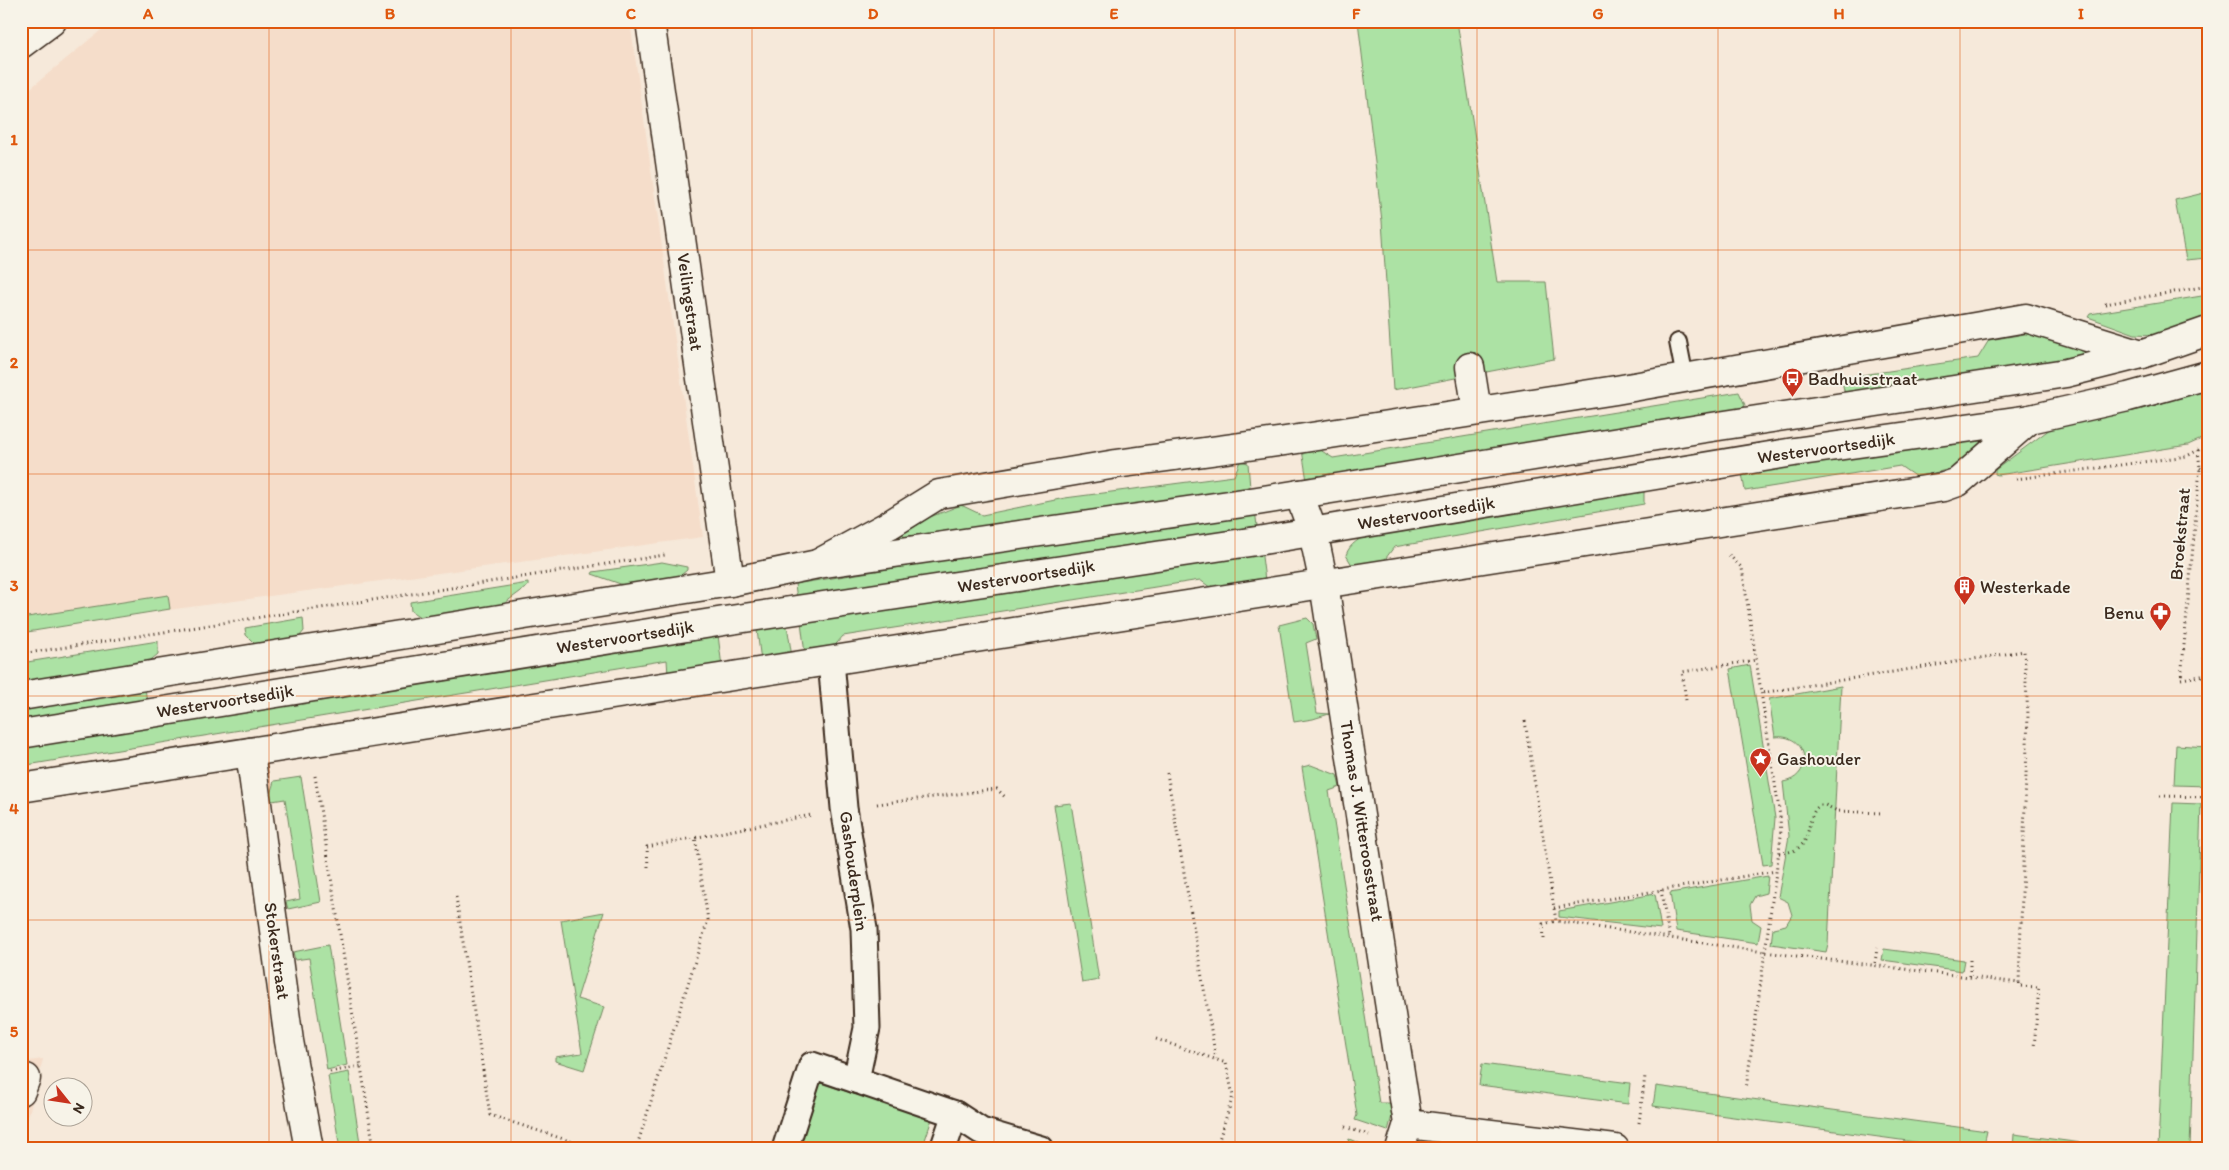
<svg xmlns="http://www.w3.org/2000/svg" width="2229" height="1170" viewBox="0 0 2229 1170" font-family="Itim,sans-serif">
	<rect width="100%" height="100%" fill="#f6e9da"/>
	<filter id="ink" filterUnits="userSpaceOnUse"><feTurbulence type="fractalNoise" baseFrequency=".02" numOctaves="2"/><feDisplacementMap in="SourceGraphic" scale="10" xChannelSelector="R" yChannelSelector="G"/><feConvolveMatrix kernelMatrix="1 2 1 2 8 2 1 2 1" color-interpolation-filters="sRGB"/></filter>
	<g filter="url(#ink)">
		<g fill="#f5ddca">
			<path d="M112,21H630L703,537L21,630V96Z"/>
			<path d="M43,1059L21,1145V1062Z"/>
		</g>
		<g fill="#ace2a4" stroke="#748661">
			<path d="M1358,21H1457L1497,282H1546L1554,359L1393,390L1382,221Z"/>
			<path d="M2208,192V258L2186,260L2175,200Z"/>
			<path d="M2208,295V321L2175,333L2154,335L2135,334L2088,317L2090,314Z"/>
			<path d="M2031,333L2095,352L2094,355L1845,394L1841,378L1978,358L1989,340Z"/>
			<path d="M2208,389V436L2188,445L1998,475L1995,474V470L2050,429L2074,421L2139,410Z"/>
			<path d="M1739,392L1745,405L1742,411L1307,481L1302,450L1317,448L1333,458Z"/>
			<path d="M1988,435L1987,442L1951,469L1916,477L1900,466L1745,491L1742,473Z"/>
			<path d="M1240,461L1248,463L1250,488L899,545L895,539L930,517L961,505L982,515L1065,498L1234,476Z"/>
			<path d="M1644,490V504L1394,547L1383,562L1352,565L1346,555C1350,543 1360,539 1370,533Z"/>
			<path d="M1255,510L1257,526L797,600L795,584Z"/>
			<path d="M2208,513V658L2203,659L2206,516Z"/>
			<path d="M1261,549L1265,580L1214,590L1200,580L843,636L831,650L805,654L801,622Z"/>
			<path d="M662,562L687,567V570L675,580L632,588L592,574L593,572Z"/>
			<path d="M528,583V586L498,608L426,621L411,611L410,602Z"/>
			<path d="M168,595L170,609L21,633V618Z"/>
			<path d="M303,618L304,631L296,641L256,645L246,635L245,628Z"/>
			<path d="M1307,618L1313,624L1316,639L1306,643L1317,713L1329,714L1313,719L1294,722L1279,625Z"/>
			<path d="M787,625L792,657L761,661L757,630Z"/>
			<path d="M718,635L722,667L668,675L667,660L21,766V745Z"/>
			<path d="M158,641V654L146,664L21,684V663Z"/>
			<path d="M1750,665L1775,818L1771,864L1763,865L1730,669Z"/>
			<path d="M1841,686L1828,944L1826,952L1771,944L1773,928L1786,925L1792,915L1788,902L1778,897L1789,836L1783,782C1815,777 1809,733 1775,737L1769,699Z"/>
			<path d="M145,688L147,702L21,722V707Z"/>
			<path d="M2176,745L2208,747V786L2174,785Z"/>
			<path d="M1311,765L1337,775L1340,787L1329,791L1379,1103H1391L1392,1116L1388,1131L1355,1120L1357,1115L1302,767Z"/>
			<path d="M301,777L321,902L288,909L286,902L300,899L285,799L272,801L270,795L274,781Z"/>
			<path d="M1071,803L1099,980L1082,983L1054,805Z"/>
			<path d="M2173,803L2201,804L2190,1149H2158Z"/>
			<path d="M1768,876L1766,893L1755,896L1750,905L1752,920L1761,926L1758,943L1676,931L1670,893Z"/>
			<path d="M1655,894L1661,929L1559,917V911Z"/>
			<path d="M604,912L577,999L604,1007L584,1070L555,1061V1057L582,1053L561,920Z"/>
			<path d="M328,945L347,1065L327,1070L309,958L295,960L293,952Z"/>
			<path d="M1884,949L1964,960L1962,971L1882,960Z"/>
			<path d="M1482,1064L1630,1083L1628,1104L1479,1085Z"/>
			<path d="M349,1072L361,1149H340L328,1076Z"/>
			<path d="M820,1083L932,1119L922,1149H799Z"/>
			<path d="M1656,1086L1987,1131L1983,1149H1966L1653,1106Z"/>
			<path d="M2014,1134L2127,1149H2013Z"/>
			<path d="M1349,1139L1371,1148V1149H1346Z"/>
		</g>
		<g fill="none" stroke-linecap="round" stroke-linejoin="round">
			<defs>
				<path id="service" d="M1678,342L1685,378"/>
				<g id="pedestrian">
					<path d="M831,661L844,808L864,929L867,1028L856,1080"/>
					<path d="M785,1149L812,1065L955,1114L981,1131L1041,1149"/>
					<path d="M943,1149L955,1114"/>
				</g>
				<g id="minor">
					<path d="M650,21L730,582"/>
					<path d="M21,44L52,21"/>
					<path d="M1470,367L1477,411"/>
					<path d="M1299,494L1313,532L1324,584L1408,1124L1400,1149"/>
					<path d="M819,563L889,525L939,494L1116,464L1285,441L1616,390L2026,318L2142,354"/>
					<path d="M250,752L289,1041L309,1149"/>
					<path d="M21,788C662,689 1303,583 1944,487L1958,482L2030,419"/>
					<path d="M21,1078H26L21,1091"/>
					<path d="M1408,1124L1615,1149"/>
				</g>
				<g id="secondary">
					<path d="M21,696L730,582L818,564L1257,501L1699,429L2066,373L2142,354L2208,331"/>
					<path d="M21,734L724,621L1263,540L1794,452L2030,419L2128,397L2208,375"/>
				</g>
			</defs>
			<use href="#service" stroke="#3b2a1e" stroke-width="20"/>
			<use href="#pedestrian" stroke="#3b2a1e" stroke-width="29"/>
			<use href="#minor" stroke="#3b2a1e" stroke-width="31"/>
			<use href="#secondary" stroke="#3b2a1e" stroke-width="31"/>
			<g stroke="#3b2a1e" stroke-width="3" stroke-dasharray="1 4" stroke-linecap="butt">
				<path d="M2105,304L2208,286"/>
				<path d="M2198,450L2200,468L2181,679L2208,675"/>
				<path d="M2200,468L2208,474"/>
				<path d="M2016,479L2187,456L2208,445"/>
				<path d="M1729,555L1742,568L1780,816L1781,836L1746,1089"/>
				<path d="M21,654L665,555"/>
				<path d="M1686,700L1682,672L1756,660"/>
				<path d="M1525,721L1556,921L1764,952L2019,983L2028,715L2024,651L1761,693"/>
				<path d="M1167,773L1216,1059"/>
				<path d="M315,776L374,1149"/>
				<path d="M2160,796L2208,797"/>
				<path d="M877,804L997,789L1005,797"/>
				<path d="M1779,853C1819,852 1801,819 1820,805H1825L1837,811L1882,813"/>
				<path d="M648,867L647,847L811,815"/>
				<path d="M1661,890L1669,937"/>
				<path d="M456,897L490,1115L594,1149"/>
				<path d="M1554,908L1776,871"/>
				<path d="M1544,939L1543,924L1556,921"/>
				<path d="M1875,963L1877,948"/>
				<path d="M1970,976V959"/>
				<path d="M2019,983V986L2039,987L2034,1048"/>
				<path d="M1156,1039L1226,1063L1233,1096L1216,1149"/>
				<path d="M330,1072L361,1066"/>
				<path d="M1639,1123L1645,1076"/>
				<path d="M1345,1127L1369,1135"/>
				<path d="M636,1149L708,920L695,837"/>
			</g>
			<use href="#service" stroke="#f7f3e8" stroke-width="16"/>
			<use href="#pedestrian" stroke="#f7f3e8" stroke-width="25"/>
			<use href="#minor" stroke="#f7f3e8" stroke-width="28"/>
			<use href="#secondary" stroke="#f7f3e8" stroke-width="28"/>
		</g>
	</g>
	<path fill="none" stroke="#df570d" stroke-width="1" stroke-opacity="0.55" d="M269,21V1149M511,21V1149M752,21V1149M994,21V1149M1235,21V1149M1477,21V1149M1718,21V1149M1960,21V1149M21,250H2208M21,474H2208M21,696H2208M21,920H2208"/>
	<defs>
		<symbol id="bus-pin" viewBox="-11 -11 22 30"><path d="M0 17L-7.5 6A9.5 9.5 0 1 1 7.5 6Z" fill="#c8321e" stroke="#f7f3e8"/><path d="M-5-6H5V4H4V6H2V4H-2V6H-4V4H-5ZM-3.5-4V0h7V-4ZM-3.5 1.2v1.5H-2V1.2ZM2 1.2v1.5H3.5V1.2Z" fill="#fff"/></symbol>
		<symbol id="building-pin" viewBox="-11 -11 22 30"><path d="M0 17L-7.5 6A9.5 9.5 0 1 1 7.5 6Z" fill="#c8321e" stroke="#f7f3e8"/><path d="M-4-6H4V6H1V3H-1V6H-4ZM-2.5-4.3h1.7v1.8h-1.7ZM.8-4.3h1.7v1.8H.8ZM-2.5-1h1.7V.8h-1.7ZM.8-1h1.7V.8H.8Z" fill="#fff"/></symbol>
		<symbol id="pharmacy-pin" viewBox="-11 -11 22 30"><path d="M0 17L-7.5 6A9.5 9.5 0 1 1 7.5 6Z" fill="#c8321e" stroke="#f7f3e8"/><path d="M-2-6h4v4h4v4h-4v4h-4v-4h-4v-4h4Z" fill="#fff"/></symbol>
		<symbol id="sight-pin" viewBox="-11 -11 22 30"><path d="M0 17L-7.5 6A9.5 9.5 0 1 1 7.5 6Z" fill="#c8321e" stroke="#f7f3e8"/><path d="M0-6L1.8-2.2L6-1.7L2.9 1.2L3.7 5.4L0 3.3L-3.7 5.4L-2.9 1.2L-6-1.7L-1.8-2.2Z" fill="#fff"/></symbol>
	</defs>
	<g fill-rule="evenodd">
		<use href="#bus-pin" x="1780" y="366" width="25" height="34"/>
		<use href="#building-pin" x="1952" y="574" width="25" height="34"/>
		<use href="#pharmacy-pin" x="2148" y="600" width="25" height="34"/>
		<use href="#sight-pin" x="1748" y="746" width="25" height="34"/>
	</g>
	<g text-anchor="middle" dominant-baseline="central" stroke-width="4" stroke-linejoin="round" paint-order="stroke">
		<g font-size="18" fill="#3b2a1e" stroke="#f7f3e8">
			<text transform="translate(690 302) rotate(82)">Veilingstraat</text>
			<text transform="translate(1826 448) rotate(-8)">Westervoortsedijk</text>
			<text transform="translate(1426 513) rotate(-9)">Westervoortsedijk</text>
			<text transform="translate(2180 534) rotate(-85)">Broekstraat</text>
			<text transform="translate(1026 576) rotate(-9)">Westervoortsedijk</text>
			<text transform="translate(625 637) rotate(-9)">Westervoortsedijk</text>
			<text transform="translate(225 701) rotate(-9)">Westervoortsedijk</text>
			<text transform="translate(1362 821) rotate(81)">Thomas J. Witteroosstraat</text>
			<text transform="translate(854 871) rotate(82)">Gashouderplein</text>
			<text transform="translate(277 951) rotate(82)">Stokerstraat</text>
		</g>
		<g font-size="18" fill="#3b2a1e" stroke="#f7f3e8" text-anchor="start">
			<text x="1808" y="379">Badhuisstraat</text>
			<text x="1980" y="587">Westerkade</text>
			<text x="2144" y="613" text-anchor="end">Benu</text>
			<text x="1777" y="759">Gashouder</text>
		</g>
	</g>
	<rect width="2229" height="1170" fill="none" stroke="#f7f3e8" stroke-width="55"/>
	<g transform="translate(68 1102) rotate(120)"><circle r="24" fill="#f7f3e8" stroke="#aca397"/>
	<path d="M0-4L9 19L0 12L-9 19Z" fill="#c8321e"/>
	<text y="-8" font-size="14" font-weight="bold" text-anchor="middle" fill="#3b2a1e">N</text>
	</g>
	<rect x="28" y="28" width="2174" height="1114" fill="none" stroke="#df570d" stroke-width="2"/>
	<g font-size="16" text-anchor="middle" font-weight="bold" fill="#df570d">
		<text x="148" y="19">A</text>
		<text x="390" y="19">B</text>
		<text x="631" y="19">C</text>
		<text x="873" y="19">D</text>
		<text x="1114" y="19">E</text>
		<text x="1356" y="19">F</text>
		<text x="1598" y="19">G</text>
		<text x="1839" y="19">H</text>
		<text x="2081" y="19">I</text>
		<text x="14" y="145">1</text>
		<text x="14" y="368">2</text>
		<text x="14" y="591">3</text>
		<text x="14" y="814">4</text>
		<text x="14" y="1037">5</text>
	</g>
</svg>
